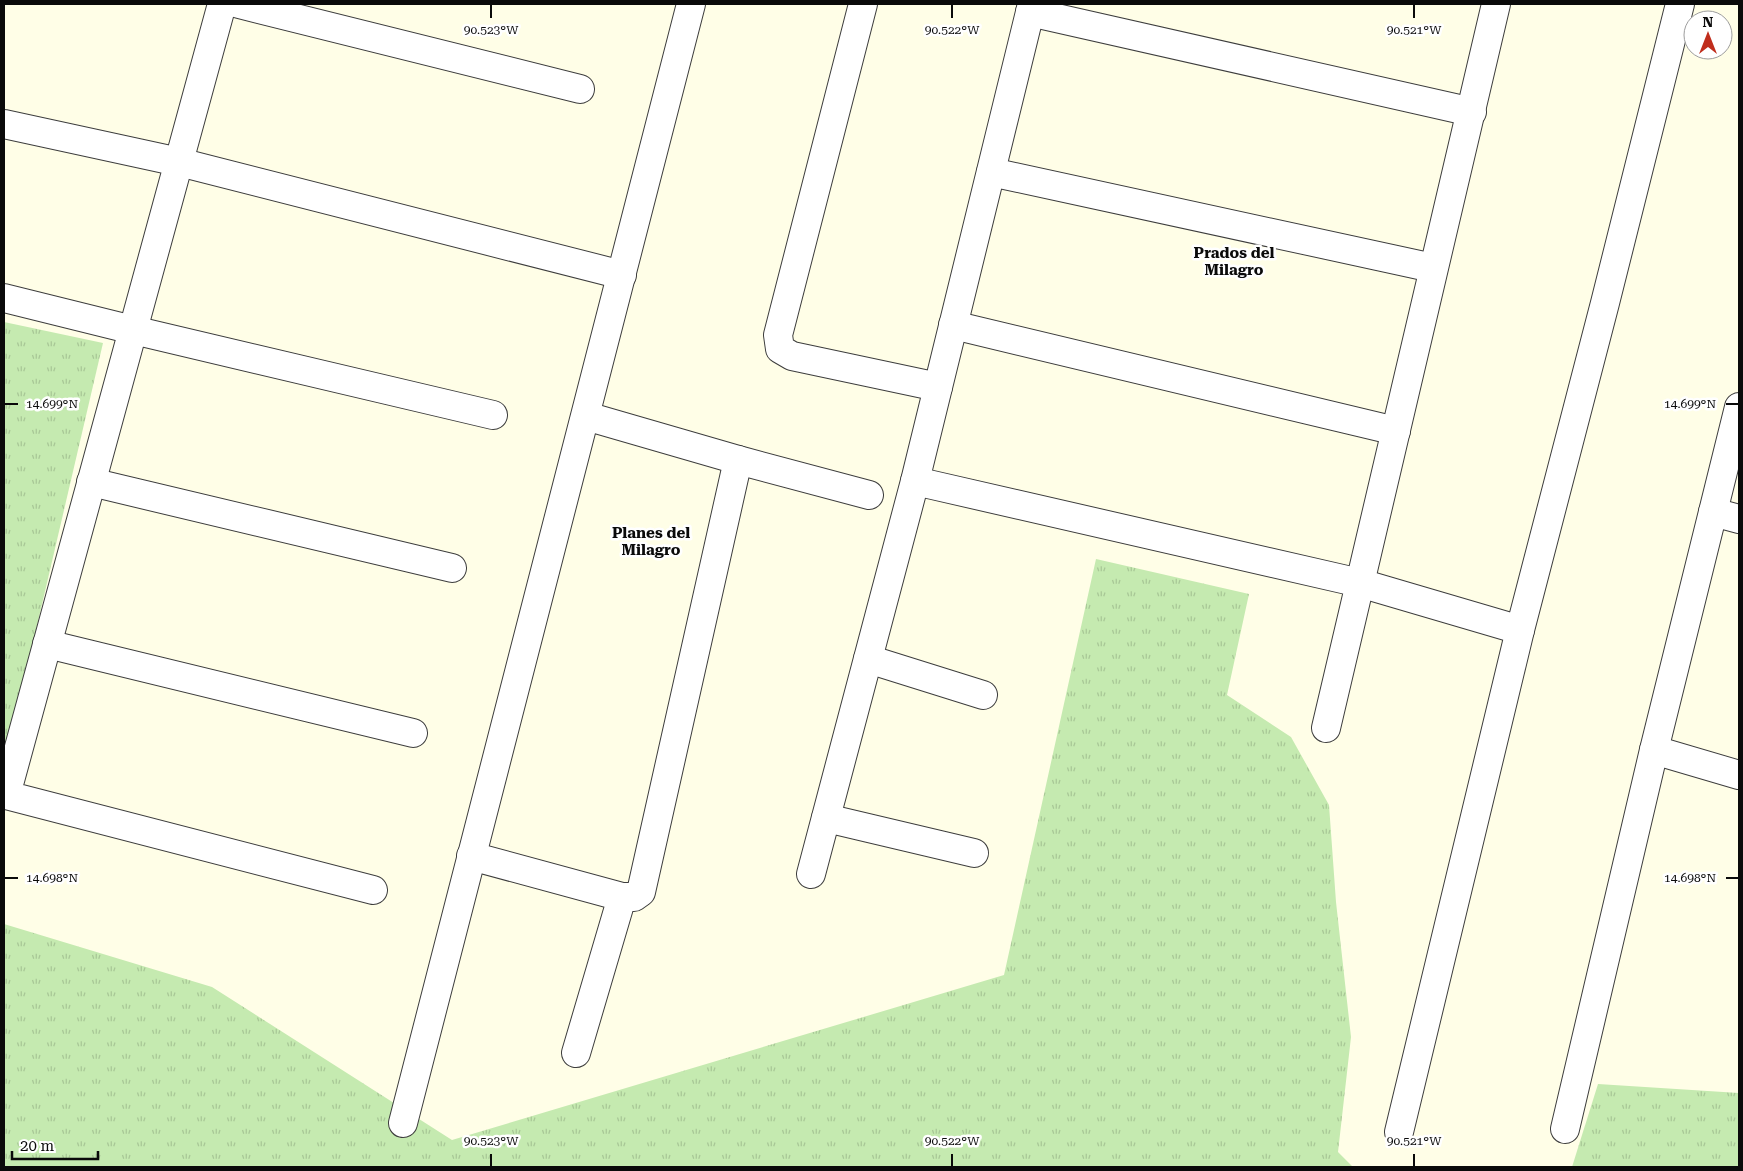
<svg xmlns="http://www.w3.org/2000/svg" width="1743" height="1171" viewBox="0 0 1743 1171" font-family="'Roboto Serif',serif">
	<defs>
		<pattern id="grass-tufts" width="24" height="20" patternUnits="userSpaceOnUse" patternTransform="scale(1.25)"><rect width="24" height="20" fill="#c5eab0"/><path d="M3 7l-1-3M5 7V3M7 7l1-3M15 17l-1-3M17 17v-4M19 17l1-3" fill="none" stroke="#a8c796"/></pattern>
	</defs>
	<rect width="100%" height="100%" fill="#fffee7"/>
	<g fill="url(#grass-tufts)">
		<path d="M4,322L103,343L4,767Z"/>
		<path d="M1096,559L1249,594L1227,695L1291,737L1329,805L1336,902L1351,1037L1338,1152L1353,1167H4V924L212,987L452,1140L1004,975Z"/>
		<path d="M1598,1084L1739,1093V1167H1572Z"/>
	</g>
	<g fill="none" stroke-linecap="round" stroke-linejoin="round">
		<defs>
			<g id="minor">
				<path d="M222,4L6,795L373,890"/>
				<path d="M239,4L580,89"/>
				<path d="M863,4L778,335L780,349L792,356L938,387"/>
				<path d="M1030,12L1472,112"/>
				<path d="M4,124L179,162L622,275"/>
				<path d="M991,172L1433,268"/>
				<path d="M4,298L133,330L493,415"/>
				<path d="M953,325L1396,431"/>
				<path d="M586,416L738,460L869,495"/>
				<path d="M915,481L1360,583L1520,630"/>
				<path d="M91,482L452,568"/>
				<path d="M1713,512L1739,519"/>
				<path d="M47,644L413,733"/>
				<path d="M868,659L983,695"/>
				<path d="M1326,728L1496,4"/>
				<path d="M1654,750L1739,775"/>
				<path d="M826,818L974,853"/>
				<path d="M471,856L622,897H634L641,892L738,460"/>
				<path d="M811,874L915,481L1032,4"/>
				<path d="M576,1053L622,897"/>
				<path d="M403,1123L691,4"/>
				<path d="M1565,1129L1654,750L1739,407"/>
				<path d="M1399,1132L1520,630L1605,303L1680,4"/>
			</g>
		</defs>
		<use href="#minor" stroke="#3d3d3d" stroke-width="30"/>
		<use href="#minor" stroke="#fff" stroke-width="28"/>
	</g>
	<path fill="none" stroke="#0a0a0a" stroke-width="2" d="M491,5V18M952,5V18M1414,5V18M5,404H18M1726,404H1738M5,878H18M1726,878H1738M491,1154V1166M952,1154V1166M1414,1154V1166"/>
	<g text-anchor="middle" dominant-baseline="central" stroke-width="5" stroke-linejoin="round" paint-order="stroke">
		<g font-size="15" font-weight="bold" fill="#0a0a0a" stroke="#fff">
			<text x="1234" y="253">Prados del<tspan x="1234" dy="17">Milagro</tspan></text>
			<text x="651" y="533">Planes del<tspan x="651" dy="17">Milagro</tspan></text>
		</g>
	</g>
	<g font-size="12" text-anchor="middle" fill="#0a0a0a" stroke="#fff" stroke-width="5" stroke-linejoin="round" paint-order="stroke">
		<text x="491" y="34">90.523°W</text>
		<text x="952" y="34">90.522°W</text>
		<text x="1414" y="34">90.521°W</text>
		<text x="52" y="408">14.699°N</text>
		<text x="1690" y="408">14.699°N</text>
		<text x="52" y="882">14.698°N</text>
		<text x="1690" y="882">14.698°N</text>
		<text x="491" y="1145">90.523°W</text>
		<text x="952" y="1145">90.522°W</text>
		<text x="1414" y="1145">90.521°W</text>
	</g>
	<rect width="1743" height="1171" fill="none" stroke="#0a0a0a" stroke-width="10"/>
	<g transform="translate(1708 35)"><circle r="24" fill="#ffffff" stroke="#9d9d9d"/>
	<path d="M0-4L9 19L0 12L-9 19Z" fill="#c02d1c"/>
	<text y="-8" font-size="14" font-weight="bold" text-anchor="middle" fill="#0a0a0a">N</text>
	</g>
	<path d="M12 1151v8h86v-8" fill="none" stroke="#0a0a0a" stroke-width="2.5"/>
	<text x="20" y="1151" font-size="15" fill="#0a0a0a" stroke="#ffffff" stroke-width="4" paint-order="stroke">20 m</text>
</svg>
